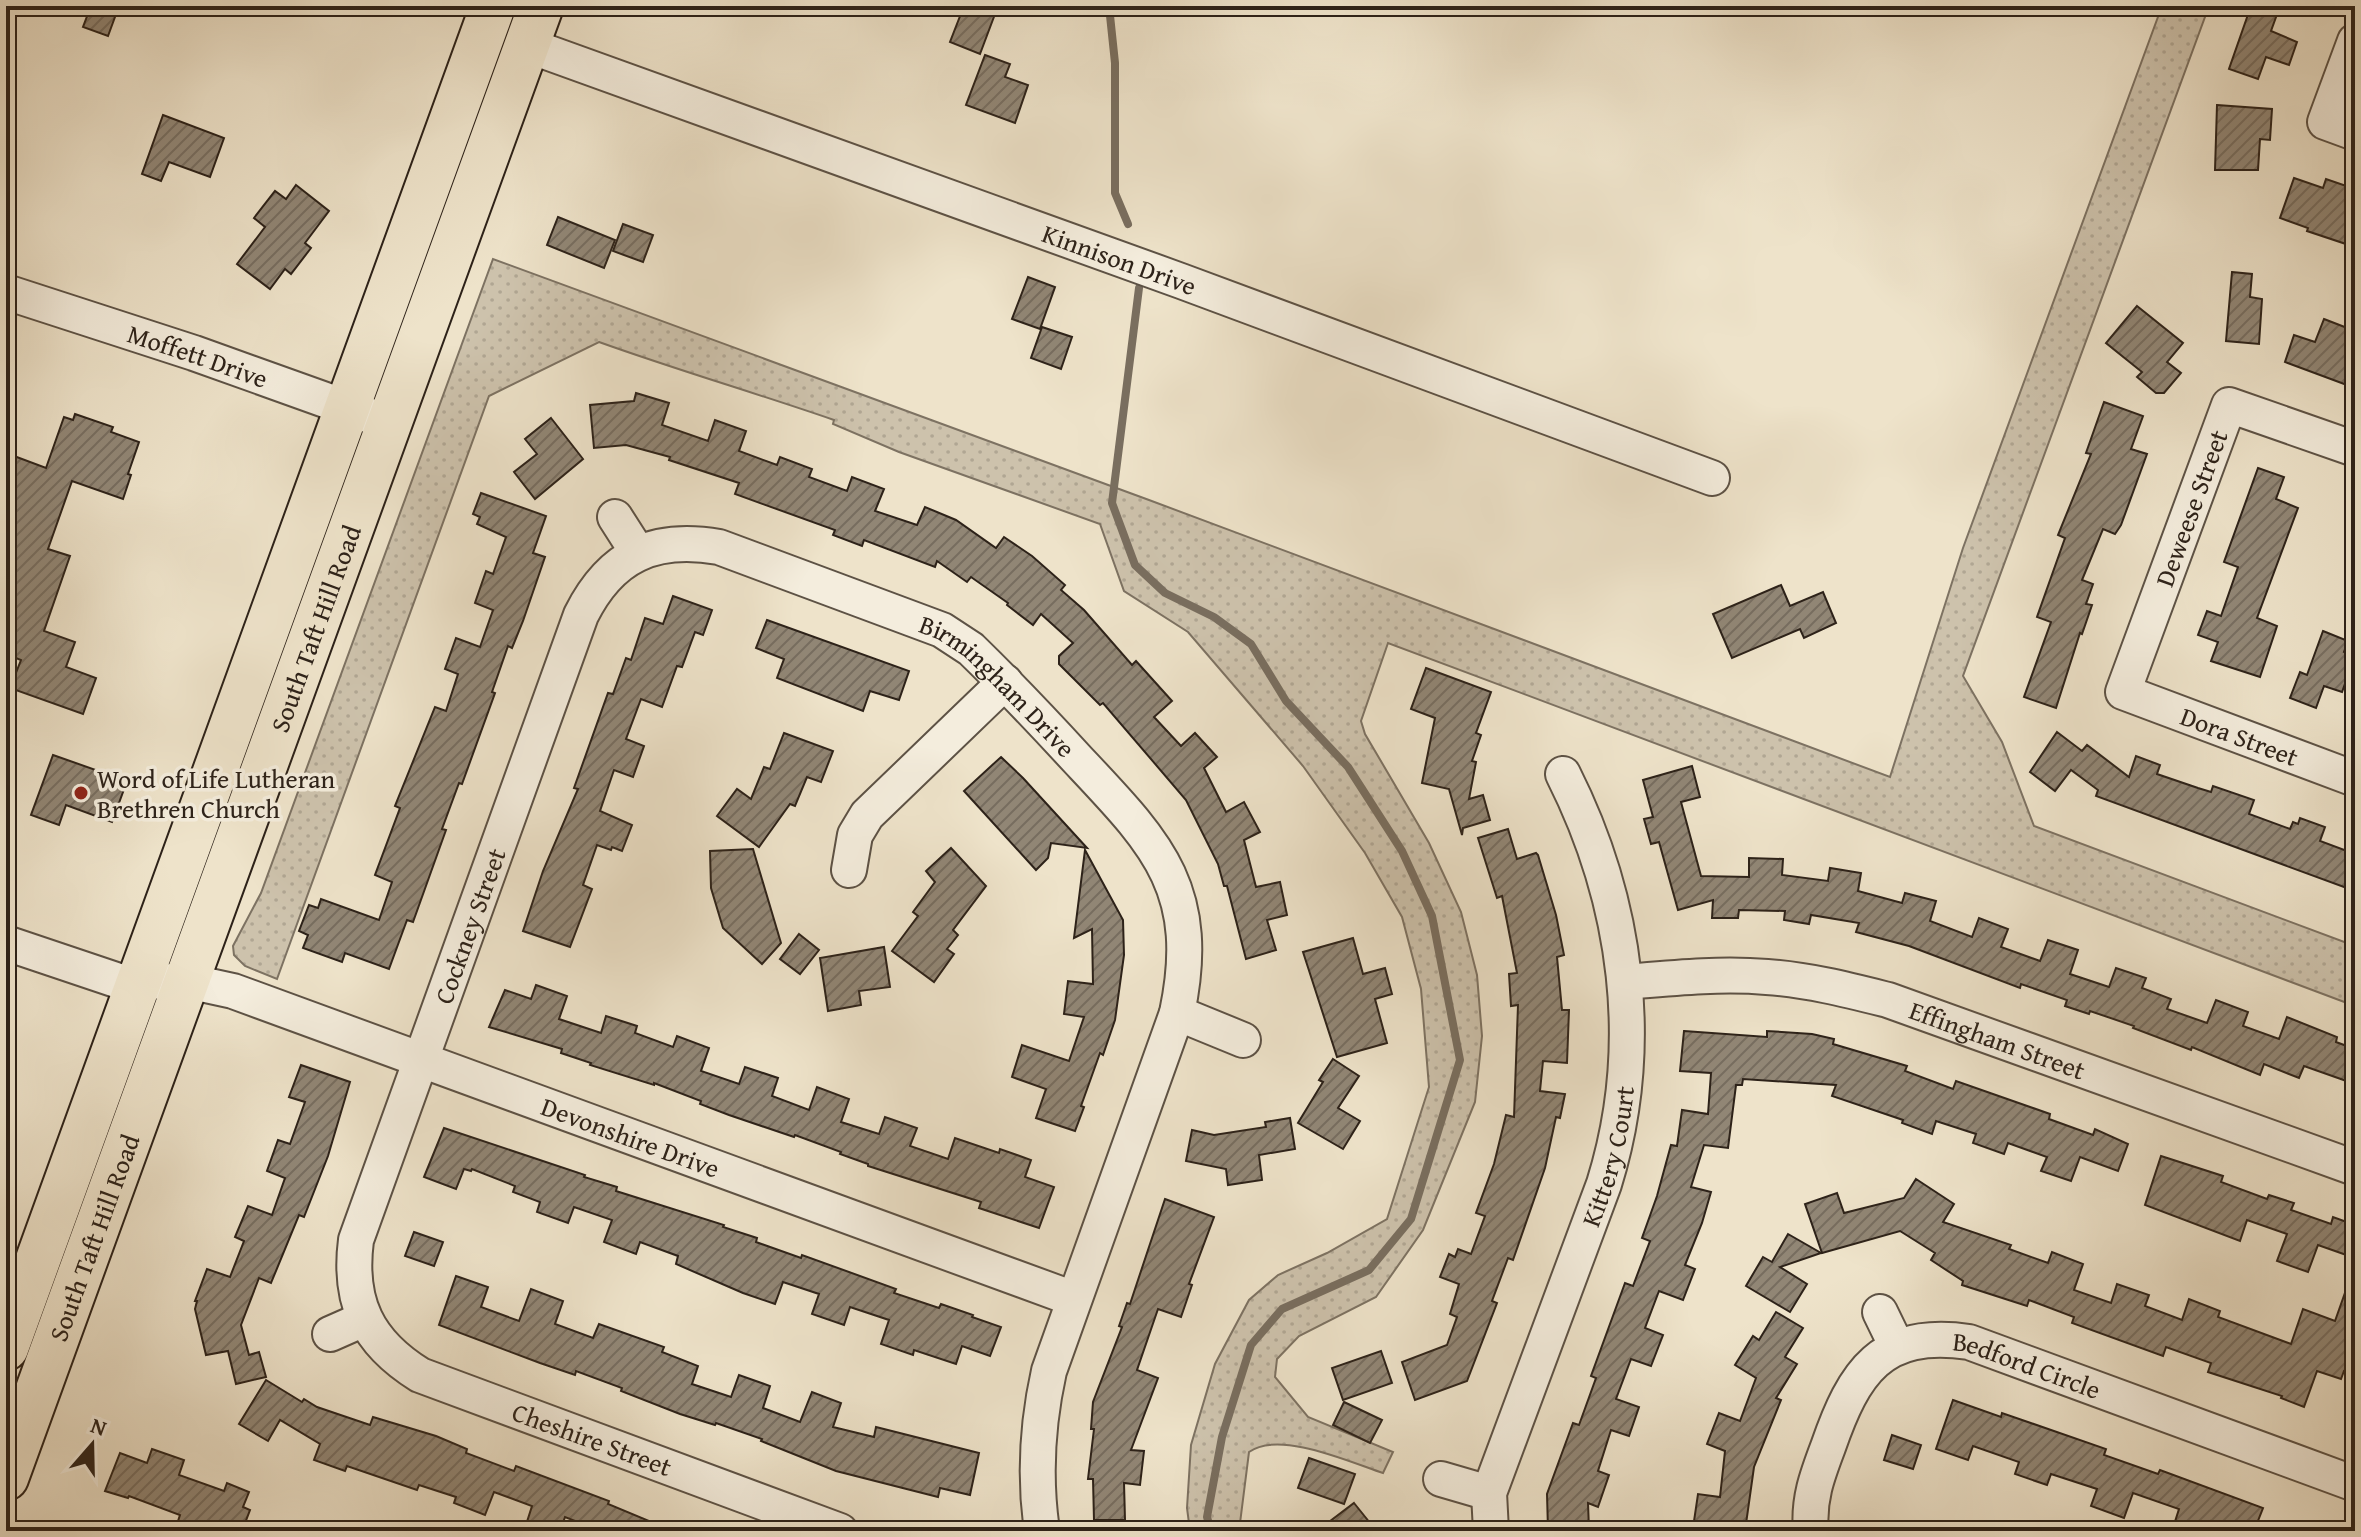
<svg xmlns="http://www.w3.org/2000/svg" width="2361" height="1537" viewBox="0 0 2361 1537" font-family="'Gentium Book Plus',serif">
	<defs>
		<pattern id="grass-dots" width="8" height="8" patternUnits="userSpaceOnUse" patternTransform="scale(2)"><rect width="8" height="8" fill="#cdc2ac"/><path d="M2 2h.1M6 6h.1" fill="none" stroke="#b0a693" stroke-width="1.8" stroke-linecap="round"/></pattern>
		<pattern id="building-hatch" width="6" height="6" patternUnits="userSpaceOnUse" patternTransform="scale(2)"><rect width="6" height="6" fill="#918675"/><path d="M-1 1l2-2M0 6l6-6M5 7l2-2" fill="none" stroke="#776d5f"/></pattern>
	</defs>
	<rect width="100%" height="100%" fill="#eee3ca"/>
	<filter id="stains"><feTurbulence type="fractalNoise" baseFrequency=".0025" numOctaves="4"/><feColorMatrix values="0 0 0 0 .2 0 0 0 0 .09 0 0 0 0 .02 0 0 0 .5 -.17"/></filter>
	<radialGradient id="worn" r=".72"><stop offset=".6" stop-color="#630" stop-opacity="0"/><stop offset="1" stop-color="#630" stop-opacity=".3"/></radialGradient>
	<path fill="url(#grass-dots)" stroke="#7d7262" stroke-width="2" d="M2162,6H2209L1963,676L2002,742L2034,826L2355,946V1006L1388,643L1361,721L1365,734L1429,843L1461,912L1477,975L1482,1036L1475,1102L1423,1230L1376,1297L1299,1336L1277,1359L1275,1377L1308,1417L1393,1452L1383,1473C1350,1462 1279,1430 1249,1452L1239,1531H1190L1187,1508L1191,1445L1215,1364L1249,1300L1278,1275L1327,1253L1387,1219L1429,1087L1421,989L1402,917L1365,853L1303,766L1188,632L1124,591L1100,524L899,452L833,424L834,420C756,393 677,370 599,342L489,396L277,979L245,966L234,955L233,946L261,893L493,259L1149,500L1890,777L1963,548Z"/>
	<g fill="none" stroke-linecap="round" stroke-linejoin="round">
		<g stroke="#796e5f" stroke-width="8">
			<path d="M1109,6L1115,63V193L1128,224"/>
			<path d="M1139,288L1112,503L1135,565L1165,593L1214,617L1251,644L1286,701L1348,767L1402,851L1432,916L1460,1060L1411,1219L1369,1270L1282,1309L1251,1345L1222,1437L1207,1517L1211,1531"/>
		</g>
	</g>
	<g fill="url(#building-hatch)" stroke="#2d2219" stroke-width="2">
		<path d="M91,6H119L108,36L83,27Z"/>
		<path d="M964,6H998L980,54L950,42Z"/>
		<path d="M2251,6H2280L2271,31L2297,42L2289,65L2266,57L2258,79L2229,69Z"/>
		<path d="M985,55L1010,64L1005,77L1028,85L1015,123L966,105Z"/>
		<path d="M2217,105L2272,109L2270,140L2260,139L2258,170H2215Z"/>
		<path d="M163,115L224,138L210,177L169,162L161,181L142,174Z"/>
		<path d="M2294,178L2323,188L2326,179L2355,189V247L2307,231L2308,228L2280,218Z"/>
		<path d="M296,185L329,211L305,243L311,248L291,274L285,269L270,289L237,264L265,227L254,218L275,191L286,199Z"/>
		<path d="M558,217L615,240L604,268L547,245Z"/>
		<path d="M623,224L653,235L643,262L613,251Z"/>
		<path d="M2232,272L2252,274L2250,297L2262,299L2259,344L2226,341Z"/>
		<path d="M1028,277L1055,287L1040,329L1012,319Z"/>
		<path d="M2137,306L2183,343L2167,362L2181,373L2164,393H2156L2137,377L2142,372L2106,343Z"/>
		<path d="M2324,319L2355,331V388L2285,362L2294,335L2315,342Z"/>
		<path d="M1042,327L1072,337L1061,369L1031,358Z"/>
		<path d="M636,393L669,403L662,425L708,441L715,420L746,431L739,451L777,465L780,457L812,469L809,477L847,491L852,477L884,489L875,511L917,525L925,507L956,520L996,548L1004,537L1032,556L1065,585L1061,590L1084,610L1132,665L1136,661L1172,701L1154,717L1181,746L1195,733L1217,757L1204,768L1226,812L1244,802L1260,832L1244,840L1256,887L1280,882L1287,915L1267,920L1276,950L1246,959L1227,886H1224L1218,864L1186,800L1103,703L1100,705L1059,664V656L1073,643L1041,614L1033,625L1007,605L1008,603L971,577L967,582L937,561L935,567L864,540L862,546L833,535L835,530L735,494L739,483L669,460L670,457L626,445L594,448L590,405L634,401Z"/>
		<path d="M2104,402L2143,416L2131,449L2147,454L2121,525L2115,534L2103,529L2082,580L2093,584L2086,604L2092,605L2082,634L2080,633L2056,708L2024,697L2051,622L2037,617L2065,538L2058,535L2091,454L2086,453Z"/>
		<path d="M75,414L113,427L111,432L139,442L128,474L131,475L123,499L72,481L48,549L70,556L44,631L75,642L66,667L96,678L83,714L10,688L21,660L6,654V605L13,586L6,584V453L46,468L64,417L73,420Z"/>
		<path d="M551,418L583,459L535,499L514,472L537,454L525,439Z"/>
		<path d="M2258,468L2284,477L2276,499L2298,508L2257,618L2277,626L2260,677L2211,661L2218,642L2198,635L2207,611L2221,616L2238,567L2224,562Z"/>
		<path d="M481,493L546,516L533,553L545,557L523,621L512,648L508,646L492,692L495,693L462,784L459,783L442,829L446,830L413,922L407,920L389,969L345,953L342,962L303,948L308,935L299,931L309,905L318,908L321,899L379,920L392,882L375,875L400,808L395,806L435,707L446,711L458,674L445,669L456,638L480,647L493,610L475,603L486,571L493,574L506,537L477,524L480,517L473,514Z"/>
		<path d="M1781,585L1790,606L1823,592L1836,623L1804,638L1800,629L1732,658L1713,614Z"/>
		<path d="M673,596L712,610L703,635L695,632L682,667L677,666L662,707L641,699L626,739L644,746L633,777L614,770L600,811L632,825L622,851L612,847L611,850L597,845L583,885L592,889L570,947L523,931L543,871L578,789L574,788L608,693L613,694L626,658L631,660L645,618L663,624Z"/>
		<path d="M767,620L909,671L899,700L870,691L863,711L777,678L784,659L756,648Z"/>
		<path d="M2323,631L2348,641L2344,652L2355,656L2342,692L2324,686L2316,708L2290,698L2300,672L2307,675Z"/>
		<path d="M1426,668L1491,692L1476,733L1481,735L1472,761L1476,762L1469,799L1483,795L1490,820L1463,828L1462,835L1449,789L1422,783L1435,718L1411,709Z"/>
		<path d="M2057,732L2082,751L2087,745L2129,777L2136,756L2160,765L2157,774L2198,788L2211,792L2213,786L2254,800L2249,814L2290,829L2293,822L2298,824L2300,818L2325,827L2320,841L2355,854V891L2096,796L2098,790L2071,770L2055,791L2030,772Z"/>
		<path d="M784,733L833,751L821,782L807,777L795,806L790,804L759,847L717,816L737,789L751,799L764,767L770,769Z"/>
		<path d="M53,755L127,781L112,822L66,805L59,825L31,815Z"/>
		<path d="M1001,757L1023,778L1087,848L1051,843L1048,858L1036,870L964,791Z"/>
		<path d="M1692,766L1700,797L1681,802L1701,876L1749,877V858L1783,859L1782,875L1828,881L1830,868L1861,873L1858,891L1902,903L1905,893L1936,901L1930,921L1972,937L1979,918L2008,929L2001,947L2040,961L2048,940L2078,950L2070,974L2109,987L2116,968L2146,978L2142,988L2171,999L2167,1009L2207,1023L2216,1000L2248,1012L2243,1026L2279,1039L2287,1017L2337,1037L2336,1042L2355,1049V1084L2304,1066L2299,1078L2264,1064L2260,1075L2192,1047L2191,1050L2133,1028L2134,1026L2090,1011L2089,1014L2065,1006L2067,1000L2021,984L2020,988L1909,946L1856,932L1859,923L1811,915L1809,924L1784,920L1785,911L1739,910L1738,918H1712L1713,900L1678,910L1659,842L1651,844L1644,819L1653,817L1643,780Z"/>
		<path d="M1508,829L1517,859L1536,853L1538,855L1556,915L1564,955L1557,957L1562,1010H1569L1567,1063L1543,1061L1540,1091L1565,1094L1560,1118L1556,1117L1545,1168L1513,1260L1508,1258L1492,1301L1497,1303L1467,1381L1415,1400L1402,1362L1447,1345L1457,1317L1450,1314L1459,1284L1440,1277L1449,1254L1455,1257L1458,1249L1471,1254L1485,1216L1476,1213L1494,1164L1506,1115L1514,1117L1518,1005L1511,1006L1509,974L1517,973L1502,896L1497,898L1478,838Z"/>
		<path d="M951,848L986,886L953,930L958,935L947,949L954,954L934,982L892,951L918,916L913,912L935,882L926,871Z"/>
		<path d="M753,849L781,943L762,964L723,928L711,888L710,851Z"/>
		<path d="M1085,850L1123,920L1124,955L1115,1020L1103,1055L1100,1053L1081,1106L1084,1107L1075,1131L1036,1118L1046,1089L1012,1077L1022,1045L1069,1061L1084,1017L1064,1014L1068,981L1093,984L1092,929L1074,938Z"/>
		<path d="M799,934L819,950L800,974L780,959Z"/>
		<path d="M1353,938L1363,974L1385,968L1392,994L1375,999L1387,1043L1337,1057L1303,952Z"/>
		<path d="M884,947L890,987L859,991L861,1005L828,1011L820,958Z"/>
		<path d="M536,985L567,996L559,1019L601,1033L606,1016L637,1026L635,1033L673,1047L677,1036L709,1048L701,1071L739,1084L745,1067L778,1078L772,1096L809,1110L817,1087L849,1099L841,1122L879,1134L885,1117L917,1128L910,1146L948,1159L955,1138L999,1153L1000,1149L1031,1160L1025,1177L1054,1187L1039,1228L979,1208L981,1202L868,1166V1164L840,1154L841,1152L795,1135L794,1137L729,1115L700,1104L701,1101L654,1083V1085L590,1065L591,1063L561,1053L562,1049L489,1027L505,990L531,999Z"/>
		<path d="M1684,1031L1767,1037V1031L1812,1034L1834,1039L1833,1044L1907,1066L1905,1071L1953,1089L1956,1081L2050,1114L2049,1119L2093,1135L2095,1129L2128,1144L2118,1171L2080,1157L2071,1181L2041,1171L2047,1157L2008,1143L2004,1154L1973,1143L1976,1134L1936,1121L1932,1134L1902,1123L1903,1120L1832,1096L1836,1085L1743,1079L1742,1085H1736L1728,1148L1704,1145L1691,1187L1711,1192L1702,1223L1685,1265L1695,1269L1683,1300L1659,1291L1645,1328L1663,1335L1651,1366L1631,1359L1616,1399L1639,1407L1629,1436L1611,1430L1598,1471L1609,1475L1598,1507L1588,1503L1589,1529L1548,1530L1547,1494L1573,1423L1579,1425L1596,1378L1591,1376L1625,1283L1633,1286L1650,1241L1642,1238L1657,1196L1671,1145L1677,1146L1682,1110L1708,1114L1711,1073L1680,1071Z"/>
		<path d="M1333,1059L1359,1076L1338,1108L1360,1121L1343,1149L1298,1123L1323,1082L1319,1080Z"/>
		<path d="M301,1065L350,1082L328,1156L304,1217L299,1215L271,1283L259,1278L241,1325L249,1355L259,1352L266,1377L236,1384L228,1351L206,1355L195,1309L197,1301H195L207,1269L230,1277L244,1241L235,1237L248,1206L272,1215L285,1178L267,1171L278,1140L290,1144L305,1102L289,1097Z"/>
		<path d="M1290,1118L1295,1149L1259,1155L1262,1180L1228,1185L1226,1169L1186,1161L1192,1130L1214,1135L1266,1127L1265,1122Z"/>
		<path d="M444,1128L585,1175L584,1177L617,1187L616,1191L724,1225L723,1227L757,1238L756,1242L801,1258L802,1255L896,1289L894,1293L939,1308L941,1304L973,1315L972,1317L1001,1327L990,1356L962,1346L956,1364L914,1350L913,1355L881,1344L889,1320L850,1307L844,1325L812,1314L819,1294L783,1282L775,1304L743,1293L676,1264L678,1256L640,1242L636,1254L604,1242L612,1220L574,1207L568,1223L537,1212L540,1202L513,1192L515,1186L472,1169L471,1171L464,1169L456,1189L424,1177Z"/>
		<path d="M2161,1156L2223,1176L2221,1182L2267,1199L2269,1195L2294,1203L2291,1210L2331,1224L2333,1217L2355,1225V1258L2318,1245L2308,1272L2277,1261L2287,1234L2247,1220L2240,1241L2145,1205Z"/>
		<path d="M1916,1179L1954,1204L1943,1222L2011,1245L2009,1249L2048,1263L2052,1252L2083,1264L2074,1290L2111,1303L2117,1284L2149,1295L2145,1306L2182,1320L2189,1299L2220,1311L2218,1317L2291,1344L2303,1309L2335,1321L2352,1273L2355,1274V1360L2350,1373L2344,1371L2341,1379L2317,1371L2304,1407L2281,1398L2282,1396L2208,1372L2211,1363L2166,1347L2163,1356L2072,1323L2074,1317L2029,1300L2027,1306L1962,1285L1963,1281L1931,1260L1935,1253L1900,1231L1822,1253L1805,1204L1837,1193L1844,1213L1904,1198Z"/>
		<path d="M1165,1199L1214,1217L1189,1284L1192,1285L1181,1317L1158,1309L1137,1370L1158,1378L1131,1450L1144,1451L1140,1485L1124,1483L1125,1520H1094L1093,1479H1088L1094,1429H1091L1093,1402L1122,1327L1119,1326L1127,1303L1130,1304Z"/>
		<path d="M414,1232L443,1242L434,1266L405,1256Z"/>
		<path d="M1788,1234L1821,1253L1780,1267L1807,1284L1790,1312L1746,1286L1763,1257L1772,1262Z"/>
		<path d="M456,1276L488,1287L481,1307L519,1321L531,1289L563,1301L555,1324L593,1338L599,1324L664,1347L662,1352L698,1366L692,1384L731,1397L739,1375L770,1386L763,1408L800,1422L812,1392L841,1403L833,1427L874,1437L876,1427L979,1453L970,1495L940,1488L938,1497L836,1471L761,1441L762,1439L716,1423L715,1425L680,1414L621,1391L622,1388L576,1371L575,1375L540,1363L439,1325Z"/>
		<path d="M1776,1312L1803,1328L1785,1357L1797,1364L1776,1398L1781,1400L1754,1467L1745,1531L1693,1528L1698,1494L1720,1497L1725,1451L1707,1444L1719,1413L1740,1421L1756,1378L1735,1365L1753,1336L1759,1340Z"/>
		<path d="M1381,1351L1392,1383L1343,1400L1332,1368Z"/>
		<path d="M266,1380L302,1402L304,1399L317,1407L370,1425L373,1417L436,1436L467,1449L466,1453L514,1471L516,1466L609,1501L608,1504L673,1531H601L565,1517L560,1531H543L526,1525L532,1506L494,1492L485,1515L454,1503L456,1497L419,1485L417,1490L347,1466L345,1471L314,1460L320,1444L280,1420L268,1441L239,1424Z"/>
		<path d="M1953,1400L2001,1417L2002,1413L2106,1449L2104,1455L2158,1474L2160,1470L2263,1508L2254,1531H2236L2211,1521L2208,1531H2172L2179,1509L2133,1493L2124,1518L2091,1506L2097,1489L2051,1474L2047,1485L2015,1474L2019,1462L1973,1446L1968,1460L1936,1449Z"/>
		<path d="M1344,1402L1382,1420L1370,1443L1333,1425Z"/>
		<path d="M1892,1435L1921,1445L1913,1469L1884,1460Z"/>
		<path d="M152,1449L184,1460L179,1475L224,1491L227,1483L249,1492L243,1507L250,1510L242,1531H208L178,1521L180,1515L129,1496L128,1498L105,1491L120,1453L147,1463Z"/>
		<path d="M1309,1458L1355,1474L1344,1504L1298,1488Z"/>
		<path d="M1354,1503L1370,1523L1359,1531H1317Z"/>
	</g>
	<g fill="none" stroke-linecap="round" stroke-linejoin="round">
		<defs>
			<g id="minor">
				<path d="M2355,41L2325,122L2355,133"/>
				<path id="s1" d="M527,45L1181,281L1712,478"/>
				<path id="s2" d="M6,292L194,353L370,416"/>
				<path id="s3" d="M2355,449L2229,405L2123,692L2355,779"/>
				<path d="M615,517L638,553"/>
				<path d="M849,870L855,835L867,815L1005,682"/>
				<path id="s4" d="M6,943L122,982L187,981L233,991L1074,1299"/>
				<path id="s5" d="M1625,982C1672,978 1720,973 1767,977C1809,980 1848,990 1888,1000L2355,1168"/>
				<path d="M1177,1013L1243,1040"/>
				<path d="M1880,1312L1897,1347"/>
				<path d="M330,1334L364,1319"/>
				<path d="M1441,1479L1489,1493"/>
				<path id="s6" d="M840,1531L420,1375C367,1342 348,1302 356,1240L581,615C611,555 654,536 719,547L942,630L971,649C1008,685 1043,722 1078,760C1157,844 1203,889 1177,1013L1049,1371C1037,1425 1034,1476 1042,1531"/>
				<path id="s7" d="M1491,1531L1489,1493L1604,1184C1647,1046 1627,901 1563,774"/>
				<path id="s8" d="M1811,1531C1808,1500 1817,1476 1828,1447C1854,1372 1881,1329 1969,1342L2355,1484"/>
			</g>
			<g id="major">
				<path d="M6,1348L493,6"/>
				<path id="s9" d="M6,1478L541,6"/>
			</g>
		</defs>
		<use href="#minor" stroke="#5d5245" stroke-width="38"/>
		<use href="#major" stroke="#2d2219" stroke-width="48"/>
		<use href="#minor" stroke="#f4eddd" stroke-width="34"/>
		<use href="#major" stroke="#eee3ca" stroke-width="44"/>
	</g>
	<circle fill="#8f2418" stroke="#f4eddd" stroke-width="3" cx="81" cy="793" r="8"/>
	<g text-anchor="middle" dominant-baseline="central" stroke-width="7" stroke-linejoin="round" paint-order="stroke">
		<g font-size="26" fill="#2d2219" stroke="#f4eddd">
			<text stroke="none"><textPath href="#s1" startOffset="630">Kinnison Drive</textPath></text>
			<text stroke="none"><textPath href="#s2" startOffset="202">Moffett Drive</textPath></text>
			<text transform="translate(2191 508) rotate(-70)">Deweese Street</text>
			<text stroke="none"><textPath href="#s9" startOffset="904">South Taft Hill Road</textPath></text>
			<text stroke="none"><textPath href="#s6" startOffset="1756">Birmingham Drive</textPath></text>
			<text stroke="none"><textPath href="#s3" startOffset="564">Dora Street</textPath></text>
			<text stroke="none"><textPath href="#s6" startOffset="942">Cockney Street</textPath></text>
			<text stroke="none"><textPath href="#s5" startOffset="382">Effingham Street</textPath></text>
			<text stroke="none"><textPath href="#s4" startOffset="658">Devonshire Drive</textPath></text>
			<text stroke="none"><textPath href="#s7" startOffset="396">Kittery Court</textPath></text>
			<text stroke="none"><textPath href="#s9" startOffset="256">South Taft Hill Road</textPath></text>
			<text stroke="none"><textPath href="#s8" startOffset="346">Bedford Circle</textPath></text>
			<text transform="translate(592 1439) rotate(20)">Cheshire Street</text>
		</g>
		<g font-size="26" fill="#2d2219" stroke="#f4eddd" text-anchor="start">
			<text x="97" y="778">Word of Life Lutheran<tspan x="97" dy="30">Brethren Church</tspan></text>
		</g>
	</g>
	<rect width="2361" height="1537" fill="none" stroke="#eee3ca" stroke-width="32"/>
	<rect x="8" y="8" width="2345" height="1521" fill="none" stroke="#2d2219" stroke-width="4"/>
	<rect x="16" y="16" width="2329" height="1505" fill="none" stroke="#2d2219" stroke-width="2"/>
	<g transform="translate(92 1445) rotate(20)" stroke="#f4eddd" stroke-width="6" paint-order="stroke">
	<path d="M0-6L14 30L0 20L-14 30Z" fill="#2d2219"/>
	<text y="-12" font-size="22" font-weight="bold" text-anchor="middle" fill="#2d2219">N</text>
	</g>
	<rect width="100%" height="100%" filter="url(#stains)"/>
	<rect width="100%" height="100%" fill="url(#worn)"/>
</svg>
